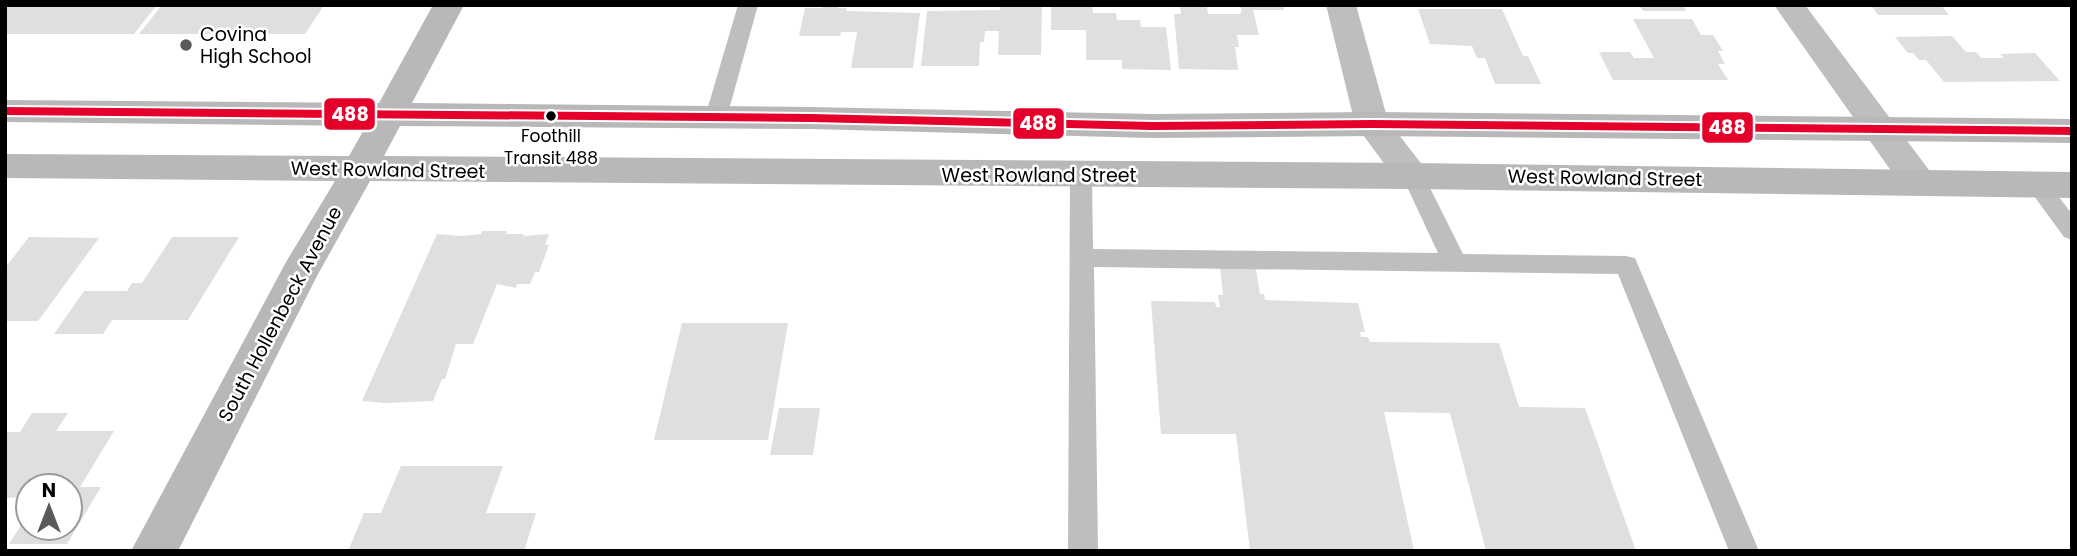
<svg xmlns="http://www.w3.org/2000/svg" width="2077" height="556" viewBox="0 0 2077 556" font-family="Poppins,sans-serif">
	<rect width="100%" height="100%" fill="#fff"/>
	<g fill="#dfdfdf">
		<path d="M5,5H157L134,34H5Z"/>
		<path d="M162,5H324L305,34H139Z"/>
		<path d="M823,5H838V8H847L846,11L920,13L913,68H851L857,32H841L840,36H799L805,8H822Z"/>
		<path d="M1000,5H1042L1041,55H998L999,31H985L984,42H980L979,66H921L927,11L1000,10Z"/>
		<path d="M1051,5H1092L1093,13H1116L1117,20H1140L1141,27H1166L1171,70L1122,69V60H1086V30H1051Z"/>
		<path d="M1239,5H1283L1284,10H1253L1259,35H1237L1239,47H1235L1238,70L1179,69L1174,14H1181L1180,7H1207L1208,14H1240L1242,10Z"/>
		<path d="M1639,5H1683L1686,11H1643Z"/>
		<path d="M1871,5H1941L1949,15H1878Z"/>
		<path d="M1418,9H1502L1523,56H1528L1541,84H1495L1485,58H1477L1472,46L1430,44Z"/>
		<path d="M1633,19H1692L1701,35H1713L1723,51H1718L1725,64H1718L1728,80H1613L1599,52H1630L1634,58H1654Z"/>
		<path d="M1952,36L1966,52H1976L1981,58H2004L2000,54L2035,53L2060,81L1944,82L1926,60H1919L1913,53H1908L1895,37Z"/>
		<path d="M482,231H507L506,234H524L523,236L549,234L545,245H549L539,272H535L530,284H517L516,288L497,284L473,344H456L445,379H442L433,401L385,403L362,401L437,234L462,236L481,234Z"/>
		<path d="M29,237L99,238L38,321H5V268Z"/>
		<path d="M172,237H239L188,320H112L103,334H54L84,291H127L132,283H142Z"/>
		<path d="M1219,257H1254L1260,294H1264L1265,300L1358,303L1365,332H1360L1361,337H1368L1370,342L1499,343L1519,407L1585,408L1636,551H1486L1450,413L1384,412L1414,551H1250L1236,434H1161L1151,301L1215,302L1216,307H1220L1218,295H1223Z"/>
		<path d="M682,323H788L768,440H654Z"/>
		<path d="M779,408H820L813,455H770Z"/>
		<path d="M32,413H68L56,431H114L80,487H101L67,544H9L28,514V528H70V486H28V497L5,498V432H20Z"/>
		<path d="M401,466H503L486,513H536L524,551H348L364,513H381Z"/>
	</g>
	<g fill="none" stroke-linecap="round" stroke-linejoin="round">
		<g fill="#bebebe" fill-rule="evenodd">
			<path d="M738,5H758L727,117L724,122L716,124L708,122L705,117Z"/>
			<path d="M1081,167L1089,169L1092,175L1093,249L1438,253L1402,176L1405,170L1413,168L1421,170L1463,254L1626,256L1635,258L1759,551H1729L1618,274L1094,267L1098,551H1068L1070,175L1073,169Z"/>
			<path d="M2037,177L2045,179L2072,214V240L2064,237L2026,185L2029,179Z"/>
		</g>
		<g fill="#bebebe" fill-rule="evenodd">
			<path d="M1326,5H1356L1388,121L1431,176L1426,185L1413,189L1400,185L1355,124Z"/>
			<path d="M1774,5H1805L1932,174L1937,183L1932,192L1919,196L1906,192Z"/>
		</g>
		<path fill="#b8b8b8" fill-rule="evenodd" d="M433,5H464L412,103L811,107L1152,114L1372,112L2072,119V143L1372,136L1152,138L811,129L400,126L384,156L1413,163L2072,172V198L1413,189L370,181L317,276L178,551H131L286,262L335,181L5,178V154L349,156L366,126L5,122V100L379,103Z"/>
		<defs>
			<path id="bus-1" d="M5,111L811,118L1152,126L1372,124L2072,131"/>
		</defs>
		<use href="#bus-1" stroke="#fff" stroke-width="12"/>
		<use href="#bus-1" stroke="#e4002b" stroke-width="8"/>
	</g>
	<circle fill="#595959" stroke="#fff" stroke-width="2.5" cx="186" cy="45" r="7"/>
	<circle fill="#000" stroke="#fff" stroke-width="2.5" cx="551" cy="116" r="6"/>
	<g text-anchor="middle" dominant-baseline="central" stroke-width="5" stroke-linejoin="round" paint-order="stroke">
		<g font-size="17" fill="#000" stroke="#fff">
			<text x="551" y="136">Foothill<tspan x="551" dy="22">Transit 488</tspan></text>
		</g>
		<g font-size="19" fill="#000" stroke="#fff" text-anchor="start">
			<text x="200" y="34">Covina<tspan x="200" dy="22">High School</tspan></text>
		</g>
		<g font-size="19" fill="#000" stroke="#fff">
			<text transform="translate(388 170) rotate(1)">West Rowland Street</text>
			<text x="1039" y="175">West Rowland Street</text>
			<text transform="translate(1605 178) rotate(1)">West Rowland Street</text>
			<text transform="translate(280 314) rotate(-62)">South Hollenbeck Avenue</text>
		</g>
	</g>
	<g stroke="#fff" stroke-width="2.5">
		<rect x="323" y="97" width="53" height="34" rx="7" fill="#e4002b"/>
		<rect x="1012" y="107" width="53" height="33" rx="7" fill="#e4002b"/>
		<rect x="1701" y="111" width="53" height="33" rx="7" fill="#e4002b"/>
	</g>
	<g font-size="19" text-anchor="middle" font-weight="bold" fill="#fff">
		<text x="350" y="121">488</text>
		<text x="1038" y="130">488</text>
		<text x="1727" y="134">488</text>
	</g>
	<rect width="2077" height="556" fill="none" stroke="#000000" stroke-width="14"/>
	<g transform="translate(49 507)"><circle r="33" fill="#ffffff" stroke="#999999" stroke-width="2"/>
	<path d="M0-5L12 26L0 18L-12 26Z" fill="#595959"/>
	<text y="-10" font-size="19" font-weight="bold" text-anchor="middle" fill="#000000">N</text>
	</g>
</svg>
